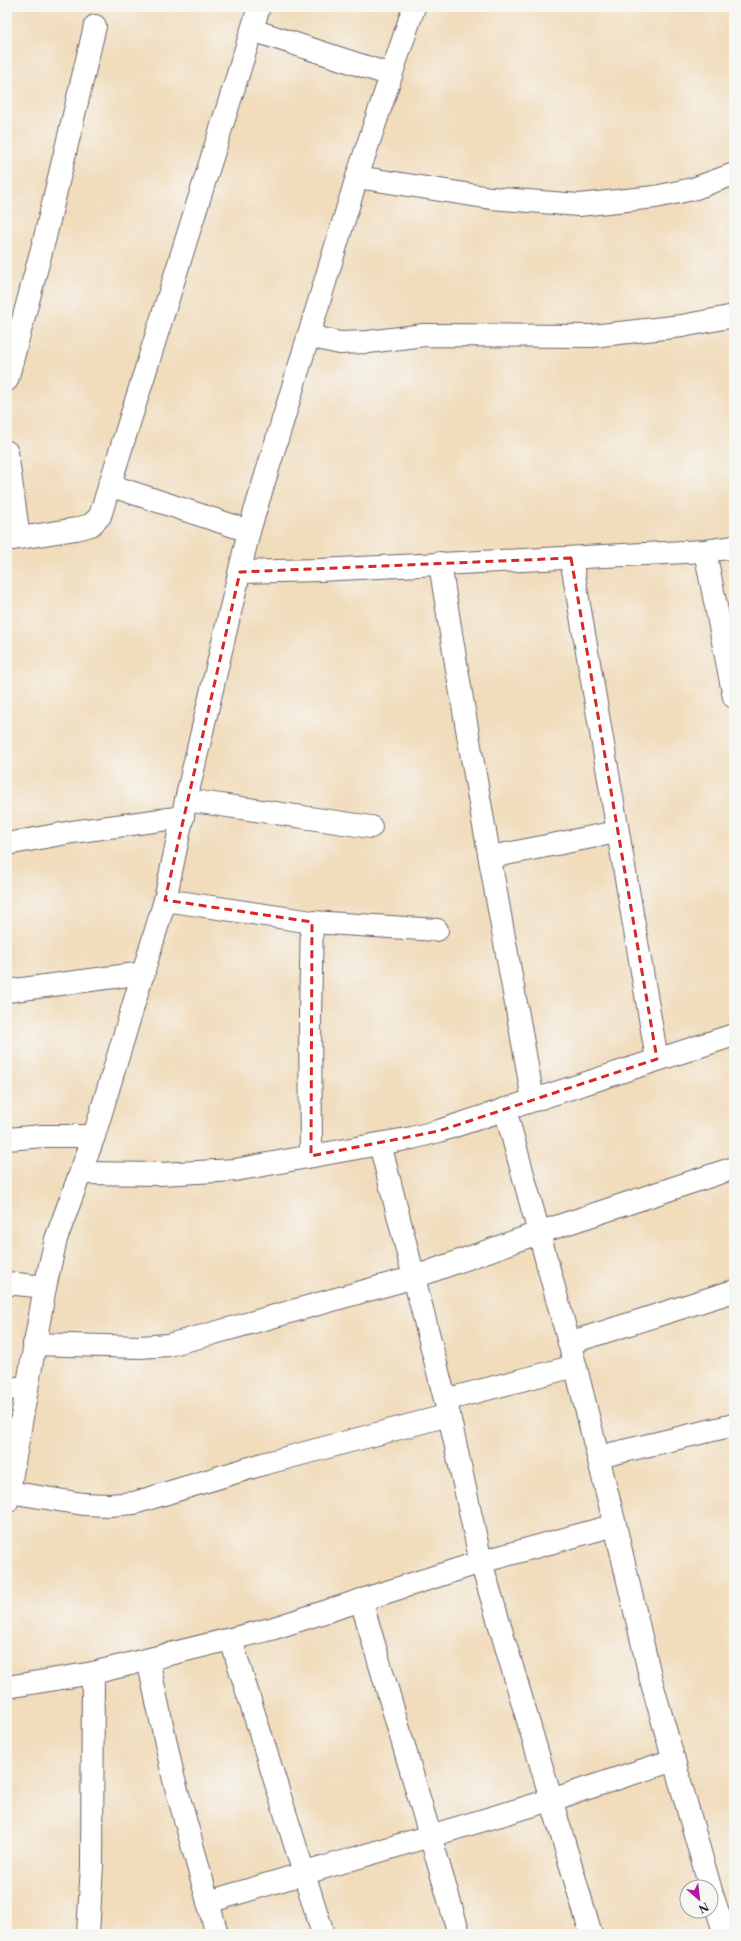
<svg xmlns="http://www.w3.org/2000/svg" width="741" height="1941" viewBox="0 0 741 1941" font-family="'Libre Caslon Text',serif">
	<rect width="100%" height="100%" fill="#f6f6f2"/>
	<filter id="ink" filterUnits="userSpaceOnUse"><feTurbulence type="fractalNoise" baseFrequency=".025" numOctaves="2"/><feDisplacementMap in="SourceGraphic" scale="8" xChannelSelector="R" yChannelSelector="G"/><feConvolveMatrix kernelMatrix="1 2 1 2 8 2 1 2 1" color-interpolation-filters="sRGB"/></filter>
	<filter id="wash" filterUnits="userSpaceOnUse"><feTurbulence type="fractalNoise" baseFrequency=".012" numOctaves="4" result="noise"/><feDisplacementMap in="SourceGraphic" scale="16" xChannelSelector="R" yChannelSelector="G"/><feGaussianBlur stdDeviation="0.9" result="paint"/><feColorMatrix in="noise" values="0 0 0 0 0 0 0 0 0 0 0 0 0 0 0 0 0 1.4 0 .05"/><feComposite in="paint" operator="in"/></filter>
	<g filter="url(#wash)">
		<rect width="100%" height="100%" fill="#f1dcbb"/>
	</g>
	<g filter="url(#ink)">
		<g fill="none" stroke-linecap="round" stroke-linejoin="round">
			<defs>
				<g id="minor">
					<path d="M252,30L391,75"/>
					<path d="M357,177L491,198L579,205L655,197L693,189L734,174"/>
					<path d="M308,336L340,343L368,342L424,335L592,336L682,326L734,316"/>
					<path d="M7,380L45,237L95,26"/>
					<path d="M7,452L19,538"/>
					<path d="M109,485L249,531"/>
					<path d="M7,540L76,529L91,525L100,516L259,7"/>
					<path d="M705,551L734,697"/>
					<path d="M571,558L657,1059"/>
					<path d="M440,563C467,743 502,921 533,1100"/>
					<path d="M240,572L319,570L705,551L734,547"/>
					<path d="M186,800L371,827"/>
					<path d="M7,844L72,832L183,817"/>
					<path d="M491,857L617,832"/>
					<path d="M165,900L312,922L437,930"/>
					<path d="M7,991L144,973"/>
					<path d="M505,1109L576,1368L615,1525L651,1680L710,1887"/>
					<path d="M7,1139L43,1136H94"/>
					<path d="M380,1144L449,1415L481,1562L591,1934"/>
					<path d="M311,1156L310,1014L312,922"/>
					<path d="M81,1173L160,1174L235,1170L412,1138L439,1131L734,1035"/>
					<path d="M7,1283L45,1287"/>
					<path d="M569,1343L734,1291"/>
					<path d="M34,1344L140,1347L168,1345L207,1335L415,1277L538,1233L734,1168"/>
					<path d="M7,1389L27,1387"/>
					<path d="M445,1400L575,1366"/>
					<path d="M598,1457L734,1425"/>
					<path d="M9,1492L83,1504L109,1505L134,1503L263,1464L449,1415"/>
					<path d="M7,1502L45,1287L56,1239L94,1136L165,900L186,800L249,531L357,177L414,7"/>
					<path d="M361,1600L459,1934"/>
					<path d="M231,1640L323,1934"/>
					<path d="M148,1660L174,1780L217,1934"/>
					<path d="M7,1687L93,1673L271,1629L481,1562L615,1525"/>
					<path d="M711,1891L725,1934"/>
					<path d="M208,1902L551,1800L674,1760"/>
					<path d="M88,1934L92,1865L93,1673"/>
				</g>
			</defs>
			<use href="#minor" stroke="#6a6368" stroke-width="24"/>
			<use href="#minor" stroke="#fff" stroke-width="22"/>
		</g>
	</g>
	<path fill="none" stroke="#d62828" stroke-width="3" stroke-dasharray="8 5" stroke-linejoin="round" d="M571,558L657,1059L439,1131L311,1156L312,922L165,900L240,572Z"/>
	<rect width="741" height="1941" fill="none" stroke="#f6f6f2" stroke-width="24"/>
	<g transform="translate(699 1899) rotate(152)"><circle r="19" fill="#f6f6f2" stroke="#a1a1a9"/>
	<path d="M0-3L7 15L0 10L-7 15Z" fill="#b5179e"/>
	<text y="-6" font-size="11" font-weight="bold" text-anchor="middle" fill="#22223b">N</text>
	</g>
</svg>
